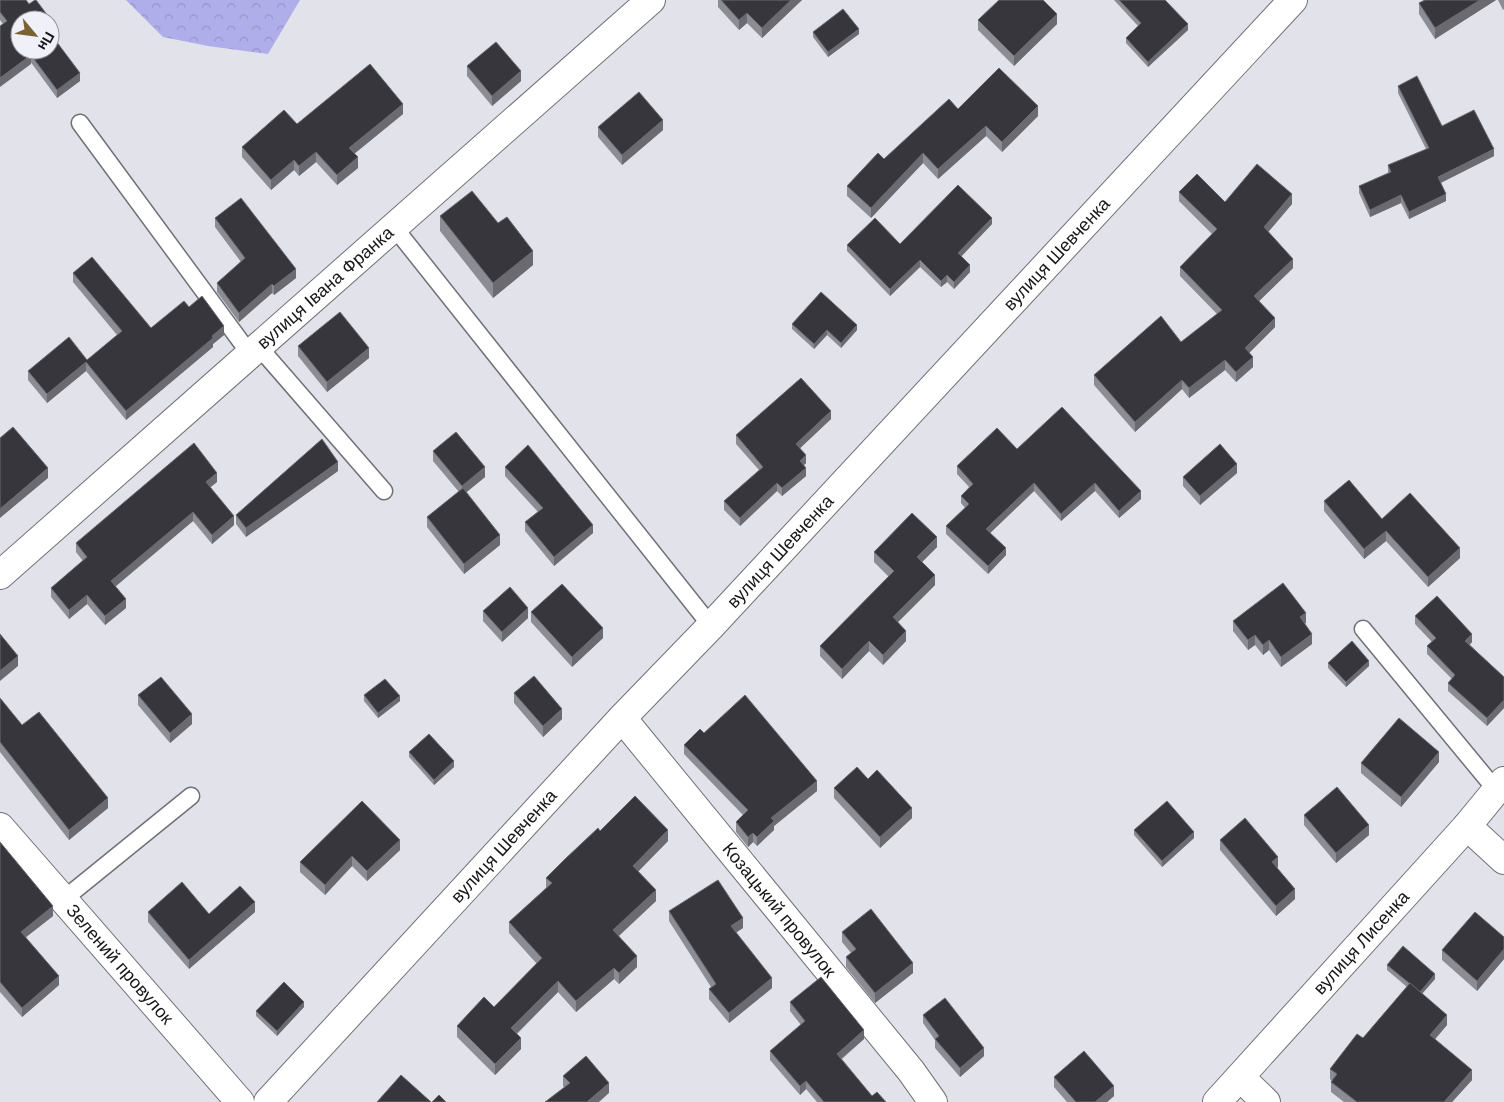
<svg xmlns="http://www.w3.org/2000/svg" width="1504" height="1102" viewBox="0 0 1504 1102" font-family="Helvetica,sans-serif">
	<defs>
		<pattern id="forest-crowns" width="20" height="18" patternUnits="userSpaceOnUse" patternTransform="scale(1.25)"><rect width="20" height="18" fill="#afaeea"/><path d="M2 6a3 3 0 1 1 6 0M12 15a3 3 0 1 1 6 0" fill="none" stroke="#9695c8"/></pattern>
	</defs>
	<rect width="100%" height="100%" fill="#e2e2eb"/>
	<path fill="url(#forest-crowns)" d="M126,0H300L268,54L208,46L163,37Z"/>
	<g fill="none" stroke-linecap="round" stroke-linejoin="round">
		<defs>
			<g id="service">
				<path d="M80,123L250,354"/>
				<path d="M394,227L711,626"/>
				<path d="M258,346L384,491"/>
				<path d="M1363,629L1496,790"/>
				<path d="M64,899L191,796"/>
			</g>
			<g id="minor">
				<path id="s1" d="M0,575L651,0"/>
				<path id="s2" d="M622,718L911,1071L933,1102"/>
				<path d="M1467,826L1504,860"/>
				<path id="s3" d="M0,827L240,1102"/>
				<path d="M1241,1078L1266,1102"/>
				<path id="s4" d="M1217,1102L1467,826L1504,781"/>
			</g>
			<g id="tertiary">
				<path id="s5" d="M268,1102L622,718L711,626L1293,0"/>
			</g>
		</defs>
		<use href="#service" stroke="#707178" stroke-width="19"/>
		<use href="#minor" stroke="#707178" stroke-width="30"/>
		<use href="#tertiary" stroke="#707178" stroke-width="30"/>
		<use href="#service" stroke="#fff" stroke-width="16"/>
		<use href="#minor" stroke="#fff" stroke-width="28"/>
		<use href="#tertiary" stroke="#fff" stroke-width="28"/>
	</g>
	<g fill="#8c8c94">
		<path d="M0,0L57,37L55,39L80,81L57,98L0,20Z"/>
		<path d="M718,0H802L762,38L747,23L739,30L718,7Z"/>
		<path d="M1114,0H1165L1188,30L1148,67L1126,43V38L1138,26Z"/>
		<path d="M1425,0H1496L1435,39L1419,14V3Z"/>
		<path d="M1498,0H1504V9L1503,10Z"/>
		<path d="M978,20L1057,24L1014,66L978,30Z"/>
		<path d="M813,32L859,34L828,57L813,37Z"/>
		<path d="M467,66L521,81L492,106L467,76Z"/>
		<path d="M1398,86L1442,126L1494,156L1441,183L1446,201L1409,219L1401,203L1370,217L1359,193V186L1388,173V165L1426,149L1398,93Z"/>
		<path d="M958,109L1038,116L1002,152L986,136L938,179L923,163L871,218L847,196V186L884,159Z"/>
		<path d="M403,114L354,154L358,168L337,185L316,162L299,176L294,170L271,190L242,157V147L297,124Z"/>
		<path d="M598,127L663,130L622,165L598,137Z"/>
		<path d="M1179,192L1225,202L1292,204L1268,232L1293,268L1259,301L1275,327L1249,353L1253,367L1236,382L1225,370L1189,398L1182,389L1135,432L1094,385V375L1181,342L1217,314L1180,276V267L1212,234L1179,201Z"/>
		<path d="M440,216L498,223L533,265L493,298L440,231Z"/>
		<path d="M215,218L296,278L274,295L272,293L239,322L217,292V283L241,262L215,227Z"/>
		<path d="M992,224L961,256L970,272L954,289L947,282L941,287L920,267L890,296L847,251V245L900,244Z"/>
		<path d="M73,273L151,328L189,307L224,335L213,344V347L126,420L86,371L47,403L28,380V371L87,360L117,335L73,282Z"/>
		<path d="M792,324L857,330L841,348L827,335L814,349L792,329Z"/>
		<path d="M298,346L369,358L327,392L298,356Z"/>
		<path d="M831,419L800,448L806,463L804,465L806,476L782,496L777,491L740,526L724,510V501L759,470L736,444V435Z"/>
		<path d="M1017,449L1141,499L1119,518L1095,491L1061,521L1034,491L990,533L1006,555L988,574L946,534V526L965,508L961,503V496L969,487L957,474V466Z"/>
		<path d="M433,451L485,477L466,492L500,545L464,574L427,527V517L459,492L433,461Z"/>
		<path d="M505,467L593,533L554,566L525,531V522L538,512L505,476Z"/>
		<path d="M338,471L246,537L236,524V515Z"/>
		<path d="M1237,473L1200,505L1183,486V477Z"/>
		<path d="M217,482L210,487L234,525L212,544L193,521L115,587L126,608L105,625L87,604L69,619L51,597V588L83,561L76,552V543Z"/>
		<path d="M1324,501L1382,519L1460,558L1428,587L1386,541L1364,559L1324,511Z"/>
		<path d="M937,547L922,562L935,585L898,622L906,641L883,665L869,651L842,679L820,656V646L889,577L874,562V552Z"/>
		<path d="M483,611L528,618L502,642L483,621Z"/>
		<path d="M531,612L603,638L572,667L531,622Z"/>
		<path d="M1415,616L1472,642L1470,645L1504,677V708L1487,726L1448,691V683L1452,679L1427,654V646L1432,642L1415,624Z"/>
		<path d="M1233,621L1306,623L1304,624L1312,644L1281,667L1269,650L1263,655L1255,645L1248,650L1233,631Z"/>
		<path d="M1328,663L1369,666L1346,687L1328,668Z"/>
		<path d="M514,693L562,719L543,737L514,703Z"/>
		<path d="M138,695L192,724L170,743L138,705Z"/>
		<path d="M364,695L400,701L378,718L364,701Z"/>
		<path d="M0,698L22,725L108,808L69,840L0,752Z"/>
		<path d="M704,733L817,791L774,826V830L757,846L753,842L748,847L736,832V822L743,815L684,754V745Z"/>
		<path d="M409,752L454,767L434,785L409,757Z"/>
		<path d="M1439,762L1401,807L1361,773V763Z"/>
		<path d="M868,779L912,818L880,848L834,798V788Z"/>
		<path d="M1304,815L1369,835L1336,863L1304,825Z"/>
		<path d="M1134,830L1194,838L1162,867L1134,835Z"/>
		<path d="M600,831L668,841L638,871L656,901L619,936L637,967L619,984L614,979L576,1012L558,992L517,1034L521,1049L495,1075L457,1037V1026L494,1007L537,964L509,933V922L546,888V878Z"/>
		<path d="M1220,840L1278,867L1277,868L1295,899L1276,916L1220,850Z"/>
		<path d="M0,842L53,916L26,937L59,985L22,1017L0,992Z"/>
		<path d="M400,850L367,881L352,866L325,895L300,872V862Z"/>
		<path d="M669,911L743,928L736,932L772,988L729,1023L709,999V989L711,987L669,921Z"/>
		<path d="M148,912L209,914L255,912L189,969L148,922Z"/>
		<path d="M842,932L913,973L875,1003L846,967V957L851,953L842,942Z"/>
		<path d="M1504,937V959L1477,991L1442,960V950Z"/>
		<path d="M1387,965L1435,979L1422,994L1447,1025L1435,1039L1472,1080L1452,1102H1344L1331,1092V1082L1332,1081L1330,1079V1069L1363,1038L1407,987L1387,970Z"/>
		<path d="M790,1002L864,1039L842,1059L872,1096L886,1102H817L806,1089L800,1095L770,1060V1051L801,1025L790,1011Z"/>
		<path d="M304,1007L277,1036L256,1016V1011Z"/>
		<path d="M923,1015L984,1056L960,1077L935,1048V1040L923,1023Z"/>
		<path d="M563,1076L609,1093L564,1087L563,1086Z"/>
		<path d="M1054,1077L1114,1096L1107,1102H1067L1054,1087Z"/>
	</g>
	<g fill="#6a6a70">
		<path d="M791,0H802L762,38V28Z"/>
		<path d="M1480,0H1496L1435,39V28Z"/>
		<path d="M747,13V23L739,30V20Z"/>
		<path d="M1057,14V24L1014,66V56Z"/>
		<path d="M1188,24V30L1148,67V62Z"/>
		<path d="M57,28V37L50,42V33Z"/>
		<path d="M859,29V34L828,57V52Z"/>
		<path d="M31,55V64L0,87V78Z"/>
		<path d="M521,71V81L492,106V96Z"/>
		<path d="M80,73V81L57,98V90Z"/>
		<path d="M403,104V114L349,158V148Z"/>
		<path d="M1038,106V116L1002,152V142Z"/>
		<path d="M663,120V130L622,165V155Z"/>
		<path d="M986,126V136L938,179V169Z"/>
		<path d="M1494,149V156L1438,184V177Z"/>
		<path d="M316,152V162L299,176V166Z"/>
		<path d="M923,153V163L871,218V208Z"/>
		<path d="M358,157V168L337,185V175Z"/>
		<path d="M294,160V170L271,190V180Z"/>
		<path d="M1292,194V204L1264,237V227Z"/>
		<path d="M1446,194V201L1409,219V212Z"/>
		<path d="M1401,195V203L1370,217V210Z"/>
		<path d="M992,218V224L958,260V253Z"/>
		<path d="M533,251V265L493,298V283Z"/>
		<path d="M1293,259V268L1254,306V296Z"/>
		<path d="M920,260V267L890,296V289Z"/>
		<path d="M970,265V272L954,289V282Z"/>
		<path d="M296,269V278L274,295V286Z"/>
		<path d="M947,275V282L941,287V281Z"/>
		<path d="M272,284V293L239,322V313Z"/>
		<path d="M1275,318V327L1245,357V348Z"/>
		<path d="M857,325V330L841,348V343Z"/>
		<path d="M224,326V335L213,344V347L126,420V411Z"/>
		<path d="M827,330V335L814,349V344Z"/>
		<path d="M369,348V358L327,392V382Z"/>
		<path d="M1253,357V367L1236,382V372Z"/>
		<path d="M1225,360V370L1189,398V388Z"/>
		<path d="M86,362V371L47,403V394Z"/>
		<path d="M1182,380V389L1135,432V422Z"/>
		<path d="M831,411V419L796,452V444Z"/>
		<path d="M806,455V463L800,469V461Z"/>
		<path d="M338,462V471L246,537V528Z"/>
		<path d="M1237,464V473L1200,505V496Z"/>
		<path d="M485,467V477L462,496V486Z"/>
		<path d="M48,468V478L0,518V509Z"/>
		<path d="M806,468V476L782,496V488Z"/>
		<path d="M217,473V482L206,491V482Z"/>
		<path d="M777,483V491L740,526V518Z"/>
		<path d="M1034,483V491L986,537V529Z"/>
		<path d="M1095,483V491L1061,521V514Z"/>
		<path d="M1141,491V499L1119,518V511Z"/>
		<path d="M193,512V521L111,590V581Z"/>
		<path d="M234,516V525L212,544V535Z"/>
		<path d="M593,525V533L554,566V557Z"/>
		<path d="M1386,531V541L1364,559V549Z"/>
		<path d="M500,535V545L464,574V564Z"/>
		<path d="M937,537V547L917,567V557Z"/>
		<path d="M1006,548V555L988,574V566Z"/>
		<path d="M1460,548V558L1428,587V577Z"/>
		<path d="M935,575V585L893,627V617Z"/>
		<path d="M87,595V604L69,619V610Z"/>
		<path d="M126,599V608L105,625V616Z"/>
		<path d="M528,608V618L502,642V632Z"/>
		<path d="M1306,613V623L1300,627V617Z"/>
		<path d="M603,628V638L572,667V657Z"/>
		<path d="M906,631V641L883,665V655Z"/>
		<path d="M1312,634V644L1281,667V657Z"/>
		<path d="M1472,634V642L1465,649V641Z"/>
		<path d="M1255,635V645L1248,650V640Z"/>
		<path d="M1269,640V650L1263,655V645Z"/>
		<path d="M869,641V651L842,679V669Z"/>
		<path d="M18,656V666L0,681V671Z"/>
		<path d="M1369,661V666L1346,687V682Z"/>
		<path d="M400,696V701L378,718V713Z"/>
		<path d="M1504,700V708L1487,726V718Z"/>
		<path d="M562,709V719L543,737V726Z"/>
		<path d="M192,714V724L170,743V733Z"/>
		<path d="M1439,752V762L1401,807V797Z"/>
		<path d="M454,761V767L434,785V780Z"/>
		<path d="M817,781V791L774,826V830L757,846V837L771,818Z"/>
		<path d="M108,798V808L69,840V830Z"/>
		<path d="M912,808V818L880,848V837Z"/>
		<path d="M1369,825V835L1336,863V853Z"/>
		<path d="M668,830V841L633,877V866Z"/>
		<path d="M1194,832V838L1162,867V861Z"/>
		<path d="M753,833V842L748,847V837Z"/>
		<path d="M400,840V850L367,881V871Z"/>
		<path d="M352,856V866L325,895V885Z"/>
		<path d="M1278,857V867L1272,872V862Z"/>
		<path d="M1295,889V899L1276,916V906Z"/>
		<path d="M656,890V901L613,941V930Z"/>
		<path d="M255,902V912L189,969V960Z"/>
		<path d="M53,906V916L21,941V932Z"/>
		<path d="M743,918V928L731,936V926Z"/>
		<path d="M1504,949V959L1477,991V981Z"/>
		<path d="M637,956V967L619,984V973Z"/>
		<path d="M913,963V973L875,1003V993Z"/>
		<path d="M614,968V979L576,1012V1001Z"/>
		<path d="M1435,974V979L1419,997V992Z"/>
		<path d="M59,976V985L22,1017V1008Z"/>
		<path d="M772,978V988L729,1023V1013Z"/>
		<path d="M558,981V992L511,1039V1028Z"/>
		<path d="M304,1002V1007L277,1036V1031Z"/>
		<path d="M1447,1015V1025L1430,1045V1035Z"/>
		<path d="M864,1030V1039L837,1062V1054Z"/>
		<path d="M521,1038V1049L495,1075V1064Z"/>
		<path d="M984,1048V1056L960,1077V1068Z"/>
		<path d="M1472,1070V1080L1452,1102H1444Z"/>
		<path d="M806,1081V1089L800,1095V1086Z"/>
		<path d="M609,1083V1093L599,1102H587Z"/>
		<path d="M1114,1086V1096L1107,1102H1095Z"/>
	</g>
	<g fill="#36363c" stroke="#6a6a70" fill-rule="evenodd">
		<path d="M0,0H26L29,4L35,0H36L57,28L50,33L80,73L57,90L31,55L0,78V26L7,21L0,12ZM20,20H50V50H20Z"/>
		<path d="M721,0H791L762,28L747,13L739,20Z"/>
		<path d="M999,0H1043L1057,14L1014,56L978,20Z"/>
		<path d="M1119,0H1165L1188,24L1148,62L1126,38L1141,23Z"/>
		<path d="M1425,0H1480L1435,28L1419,3Z"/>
		<path d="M843,9L859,29L828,52L813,32Z"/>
		<path d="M496,42L521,71L492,96L467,66Z"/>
		<path d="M370,64L403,104L349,148L358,157L337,175L316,152L299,166L294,160L271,180L242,147L284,110L297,124Z"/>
		<path d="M999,68L1038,106L1002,142L986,126L938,169L923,153L871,208L847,186L878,153L884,159L949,99L958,109Z"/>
		<path d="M1417,76L1442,126L1474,110L1494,149L1438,177L1446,194L1409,212L1401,195L1370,210L1359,186L1391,172L1388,165L1429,148L1398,86Z"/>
		<path d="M639,92L663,120L622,155L598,127Z"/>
		<path d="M1257,164L1292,194L1264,227L1293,259L1254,296L1275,318L1245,348L1253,357L1236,372L1225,360L1189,388L1182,380L1135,422L1094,375L1161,316L1181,342L1222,310L1180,267L1217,229L1179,192L1197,174L1225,202Z"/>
		<path d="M958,185L992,218L958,253L970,265L954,282L947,275L941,281L920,260L890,289L847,245L875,218L900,244Z"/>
		<path d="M472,191L498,223L507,217L533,251L493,283L440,216Z"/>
		<path d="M241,198L296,269L274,286L272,284L239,313L217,283L245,258L215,218Z"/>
		<path d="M92,257L151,328L184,301L189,307L202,296L224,326L212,336L213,338L126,411L86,362L47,394L28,371L69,337L87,360L122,331L73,273Z"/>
		<path d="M821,292L857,325L841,343L827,330L814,344L792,324Z"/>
		<path d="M340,312L369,348L327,382L298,346Z"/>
		<path d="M801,378L831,411L796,444L806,455L800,461L806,468L782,488L777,483L740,518L724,501L763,467L736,435Z"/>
		<path d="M1062,407L1141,491L1119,511L1095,483L1061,514L1034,483L986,529L1006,548L988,566L946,526L969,504L961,496L973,484L957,466L997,428L1017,449Z"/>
		<path d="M13,427L48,468L0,509V438Z"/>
		<path d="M456,432L485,467L462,486L433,451Z"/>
		<path d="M322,439L338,462L246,528L236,515Z"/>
		<path d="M194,443L217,473L206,482L234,516L212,535L193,512L111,581L126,599L105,616L87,595L69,610L51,588L87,557L76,543Z"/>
		<path d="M1220,444L1237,464L1200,496L1183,477Z"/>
		<path d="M528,445L593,525L554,557L525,522L543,508L505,467Z"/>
		<path d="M1349,480L1382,519L1410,493L1460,548L1428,577L1386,531L1364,549L1324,501Z"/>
		<path d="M463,488L500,535L464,564L427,517Z"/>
		<path d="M912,513L937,537L917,557L935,575L893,617L906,631L883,655L869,641L842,669L820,646L894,571L874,552Z"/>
		<path d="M1283,583L1306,613L1300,617L1312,634L1281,657L1269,640L1263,645L1255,635L1248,640L1233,621Z"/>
		<path d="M562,584L603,628L572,657L531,612Z"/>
		<path d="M510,587L528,608L502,632L483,611Z"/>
		<path d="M1437,596L1472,634L1465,641L1504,677V700L1487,718L1448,683L1455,675L1427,646L1436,638L1415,616Z"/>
		<path d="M0,634L18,656L0,671Z"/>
		<path d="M1352,641L1369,661L1346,682L1328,663Z"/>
		<path d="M534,676L562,709L543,726L514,693Z"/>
		<path d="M161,677L192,714L170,733L138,695Z"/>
		<path d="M385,679L400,696L378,713L364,695Z"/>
		<path d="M745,695L817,781L771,818L774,821L757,837L753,833L748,837L736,822L748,810L684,745L700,729L704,733Z"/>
		<path d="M0,698L22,725L39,712L108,798L69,830L0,742Z"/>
		<path d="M1399,718L1439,752L1401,797L1361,763Z"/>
		<path d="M429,734L454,761L434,780L409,752Z"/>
		<path d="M857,767L868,779L877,770L912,808L880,837L834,788Z"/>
		<path d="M1337,787L1369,825L1336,853L1304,815Z"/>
		<path d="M635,796L668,830L633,866L656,890L613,930L637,956L619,973L614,968L576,1001L558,981L511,1028L521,1038L495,1064L457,1026L484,997L494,1007L542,958L509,922L552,883L546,878L564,860L598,828L600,831Z"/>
		<path d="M362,801L400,840L367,871L352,856L325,885L300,862Z"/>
		<path d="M1167,801L1194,832L1162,861L1134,830Z"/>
		<path d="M1245,818L1278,857L1272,862L1295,889L1276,906L1220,840Z"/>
		<path d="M0,842L53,906L21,932L59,976L22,1008L0,982Z"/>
		<path d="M718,880L743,918L731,926L772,978L729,1013L709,989L716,984L669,911Z"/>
		<path d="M182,882L209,914L240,886L255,902L189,960L148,912Z"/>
		<path d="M871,909L913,963L875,993L846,957L856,949L842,932Z"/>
		<path d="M1475,912L1504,937V949L1477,981L1442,950Z"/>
		<path d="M1403,946L1435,974L1420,992L1387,965Z"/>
		<path d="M821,977L864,1030L837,1054L872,1096L877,1092L886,1102H824L806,1081L800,1086L770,1051L805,1021L790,1002Z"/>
		<path d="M284,982L304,1002L277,1031L256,1011Z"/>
		<path d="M1410,983L1447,1015L1430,1035L1472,1070L1444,1102H1357L1331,1082L1337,1074L1330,1069L1357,1034L1363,1038Z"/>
		<path d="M945,998L984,1048L960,1068L935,1039L939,1036L923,1015Z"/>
		<path d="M1084,1051L1114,1086L1095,1102H1076L1054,1077Z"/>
		<path d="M586,1056L609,1083L587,1102H545L570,1083L563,1076Z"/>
		<path d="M401,1075L431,1102H377Z"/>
		<path d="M439,1095L446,1102H432Z"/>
	</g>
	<g text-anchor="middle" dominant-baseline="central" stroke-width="5" stroke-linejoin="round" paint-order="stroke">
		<g font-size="18" fill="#161619" stroke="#eff0f8">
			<text stroke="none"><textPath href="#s5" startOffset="1158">вулиця Шевченка</textPath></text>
			<text stroke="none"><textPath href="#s1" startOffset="434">вулиця Івана Франка</textPath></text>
			<text stroke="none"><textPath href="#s5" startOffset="752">вулиця Шевченка</textPath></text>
			<text stroke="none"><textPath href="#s5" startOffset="348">вулиця Шевченка</textPath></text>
			<text stroke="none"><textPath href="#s2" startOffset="248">Козацький провулок</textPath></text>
			<text stroke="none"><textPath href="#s4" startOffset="215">вулиця Лисенка</textPath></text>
			<text stroke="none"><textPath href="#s3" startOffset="182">Зелений провулок</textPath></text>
		</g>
	</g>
	<g transform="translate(35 35) rotate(119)"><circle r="24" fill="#eff0f8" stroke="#98999f"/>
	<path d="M0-4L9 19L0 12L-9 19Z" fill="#7a6233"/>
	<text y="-8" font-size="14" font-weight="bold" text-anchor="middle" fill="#161619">Пн</text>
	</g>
</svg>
